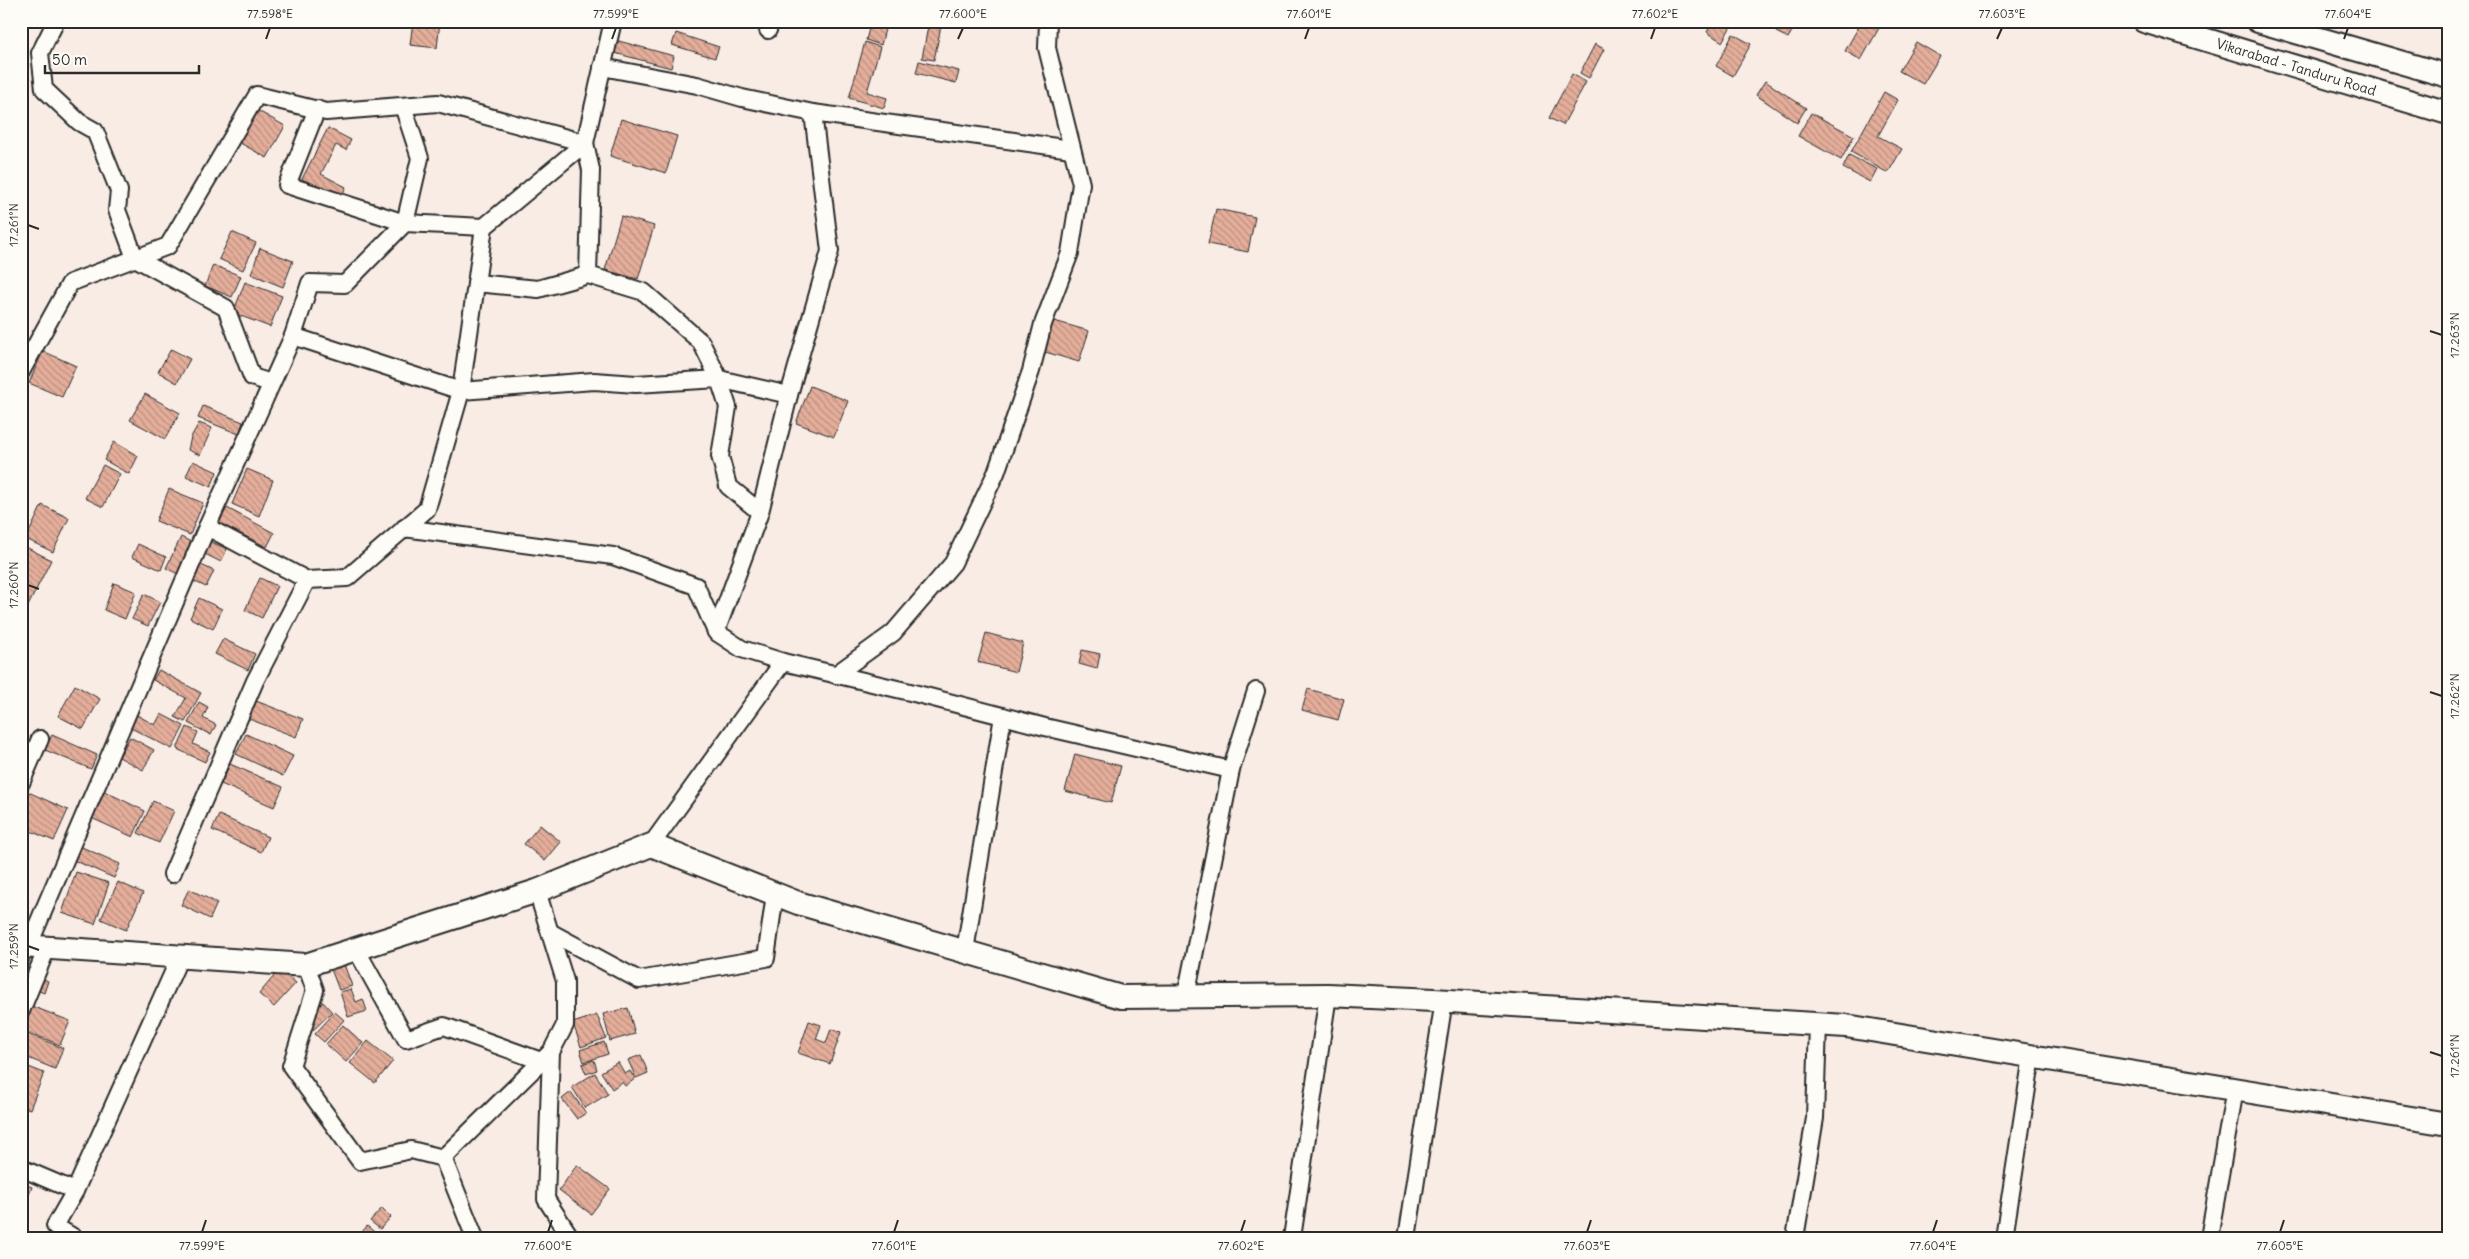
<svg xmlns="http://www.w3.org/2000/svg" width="2469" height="1259" viewBox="0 0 2469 1259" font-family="Delius,sans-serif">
	<defs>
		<pattern id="building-back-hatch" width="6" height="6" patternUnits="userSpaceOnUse" patternTransform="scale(1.25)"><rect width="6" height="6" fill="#e5ae9b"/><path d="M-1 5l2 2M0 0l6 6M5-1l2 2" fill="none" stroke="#ba8e7f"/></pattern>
	</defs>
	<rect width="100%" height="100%" fill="#f8ece5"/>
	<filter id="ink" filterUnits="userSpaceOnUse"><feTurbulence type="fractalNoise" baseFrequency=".02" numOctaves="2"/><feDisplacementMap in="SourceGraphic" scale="10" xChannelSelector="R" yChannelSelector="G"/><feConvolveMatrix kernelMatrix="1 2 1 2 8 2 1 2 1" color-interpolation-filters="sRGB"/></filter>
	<g filter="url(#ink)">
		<g fill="url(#building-back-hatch)" stroke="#2b2b2b">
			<path d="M413,21H440L437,48L410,45Z"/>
			<path d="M871,21H887L881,45L866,40Z"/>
			<path d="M929,21H942L934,60L922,58Z"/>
			<path d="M1713,21H1734L1722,42L1707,32Z"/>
			<path d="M1782,21H1798L1788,38L1776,32Z"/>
			<path d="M1862,21H1883L1861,60L1845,51Z"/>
			<path d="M676,33L719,47L715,58L672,45Z"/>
			<path d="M1733,34L1751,44L1733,76L1716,66Z"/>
			<path d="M615,40L674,56L671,68L611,52Z"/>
			<path d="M865,42L880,47L867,92L887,98L884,108L849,98Z"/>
			<path d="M1916,42L1940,56L1923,84L1899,71Z"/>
			<path d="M1595,44L1604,49L1589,78L1580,73Z"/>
			<path d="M919,61L959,71L956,83L916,73Z"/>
			<path d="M1572,74L1586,82L1563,125L1549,118Z"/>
			<path d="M1765,81L1806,108L1797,123L1756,95Z"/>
			<path d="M1884,92L1898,100L1878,136L1902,149L1888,173L1851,152Z"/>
			<path d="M253,108L285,126L267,158L235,140Z"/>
			<path d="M1811,113L1854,136L1841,160L1798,136Z"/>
			<path d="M621,119L677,136L666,173L610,156Z"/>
			<path d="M328,128L351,140L346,150L336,145L321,174L346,187L340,199L302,179Z"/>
			<path d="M1849,155L1877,169L1870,182L1843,168Z"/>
			<path d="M1216,209L1255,217L1248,252L1208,244Z"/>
			<path d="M621,216L654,226L638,279L605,270Z"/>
			<path d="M232,232L256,243L243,270L219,259Z"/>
			<path d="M260,248L293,261L283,287L251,274Z"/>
			<path d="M213,265L241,276L232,297L205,286Z"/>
			<path d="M245,282L282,296L270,327L233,313Z"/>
			<path d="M1051,320L1089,331L1079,362L1042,351Z"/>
			<path d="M171,349L190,359L177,383L158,372Z"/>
			<path d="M43,351L76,366L62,397L29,383Z"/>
			<path d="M810,386L848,401L834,437L796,423Z"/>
			<path d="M145,394L180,413L165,439L130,420Z"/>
			<path d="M203,406L243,422L239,434L198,418Z"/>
			<path d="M199,423L212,428L200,455L188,450L191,437Z"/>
			<path d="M114,442L138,456L129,474L104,460Z"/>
			<path d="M193,461L217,472L211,487L186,476Z"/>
			<path d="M103,465L120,474L103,507L85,498Z"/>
			<path d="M247,469L273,480L259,516L232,504Z"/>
			<path d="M169,489L203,503L190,535L156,521Z"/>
			<path d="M42,505L69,518L53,552L26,539Z"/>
			<path d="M227,508L274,533L267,547L219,523Z"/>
			<path d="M181,537L193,543L178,574L166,568Z"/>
			<path d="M205,539L227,549L221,562L199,551Z"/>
			<path d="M138,544L166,557L161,570L132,557Z"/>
			<path d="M22,545L51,560L21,620V546Z"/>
			<path d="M199,564L214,571L206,587L191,580Z"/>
			<path d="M260,578L277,586L262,618L245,610Z"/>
			<path d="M114,583L136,592L125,619L104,610Z"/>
			<path d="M144,594L160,602L148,626L132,619Z"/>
			<path d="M199,598L222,609L213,629L190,618Z"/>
			<path d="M986,633L1023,643L1016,672L978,662Z"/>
			<path d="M223,639L255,654L248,670L215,654Z"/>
			<path d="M1082,650L1100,654L1097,669L1079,664Z"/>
			<path d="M159,670L201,693L185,722L175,717L186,698L153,680Z"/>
			<path d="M75,685L100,699L83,729L58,716Z"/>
			<path d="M1308,689L1344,699L1338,720L1302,710Z"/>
			<path d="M256,701L303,719L296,737L249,719Z"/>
			<path d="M199,702L208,707L203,718L216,725L211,735L188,723Z"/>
			<path d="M135,714L155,725L161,714L184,726L172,749L129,727Z"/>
			<path d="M187,727L198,732L193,744L210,752L205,762L177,749Z"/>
			<path d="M246,734L293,756L283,776L236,754Z"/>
			<path d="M52,735L97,755L91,769L45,750Z"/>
			<path d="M130,737L154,750L143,770L119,757Z"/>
			<path d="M1075,754L1121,766L1111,803L1065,791Z"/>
			<path d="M230,764L283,787L274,807L221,784Z"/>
			<path d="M100,789L145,811L133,837L87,816Z"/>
			<path d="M24,790L68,810L54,841L21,827V798Z"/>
			<path d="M153,801L174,811L159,843L138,833Z"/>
			<path d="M219,815L268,837L261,852L212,830Z"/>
			<path d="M540,825L561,842L545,861L524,844Z"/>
			<path d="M75,844L120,864L114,878L69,858Z"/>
			<path d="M76,872L109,883L95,924L62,913Z"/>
			<path d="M118,882L143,893L126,930L101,919Z"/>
			<path d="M189,889L217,903L210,919L181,905Z"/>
			<path d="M21,900L28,901L24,922L21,921Z"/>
			<path d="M21,954L31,957L23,979L21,978Z"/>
			<path d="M342,959L352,986L339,990L329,964Z"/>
			<path d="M280,969L296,983L274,1007L259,994Z"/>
			<path d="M41,978L48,981L44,993L37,990Z"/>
			<path d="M351,989L356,1002L363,999L367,1011L348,1017L340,992Z"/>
			<path d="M323,1002L332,1012L309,1034L300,1024Z"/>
			<path d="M29,1005L70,1021L60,1045L21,1029Z"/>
			<path d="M628,1008L635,1034L610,1041L603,1014Z"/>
			<path d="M335,1012L344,1020L324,1042L315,1034Z"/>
			<path d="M597,1015L606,1038L581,1047L573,1023Z"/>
			<path d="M809,1021L821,1025L816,1039L826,1043L831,1029L841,1032L830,1064L798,1053Z"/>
			<path d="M343,1025L363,1043L346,1062L326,1044Z"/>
			<path d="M21,1031L63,1048L55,1069L21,1055Z"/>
			<path d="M368,1041L393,1061L375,1083L350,1063Z"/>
			<path d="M604,1042L608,1054L584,1062L580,1050Z"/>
			<path d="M641,1055L648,1073L636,1078L628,1060Z"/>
			<path d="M594,1060L597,1070L586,1074L582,1064Z"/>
			<path d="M618,1062L625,1074L630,1071L635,1079L625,1086L622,1082L612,1089L601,1072Z"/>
			<path d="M21,1064L44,1073L30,1109L21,1106Z"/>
			<path d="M595,1073L608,1094L585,1108L572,1087Z"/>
			<path d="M571,1092L586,1113L577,1119L562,1099Z"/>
			<path d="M577,1165L610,1189L591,1214L559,1190Z"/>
			<path d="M21,1183L32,1187L21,1215Z"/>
			<path d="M382,1208L391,1217L380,1229L370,1221Z"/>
			<path d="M367,1226L379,1236L378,1238H357Z"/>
		</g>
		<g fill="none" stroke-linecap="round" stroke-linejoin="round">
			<defs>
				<g id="street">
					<path d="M56,21L40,53L44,89L79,122L95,131L119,191L117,210L135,258L226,308L252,377L271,383"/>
					<path d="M768,30L771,21"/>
					<path d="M602,67L697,85L742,98L813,113"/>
					<path d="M317,109L287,185L405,223L420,158L403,106"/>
					<path d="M588,275L591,170L585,143L484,227L461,391L594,381L636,384L719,379L789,395"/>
					<path d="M476,283L538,289L588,275L644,292L701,342L719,379L728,407L720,456L728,486L760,512"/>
					<path d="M293,336L310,283L345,284L405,223L484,227"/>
					<path d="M21,372L70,283L168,246L257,95L326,112L438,103L585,143L613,21"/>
					<path d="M207,527L293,336L461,391L427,509L347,578L307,580"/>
					<path d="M404,528L613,556L696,586L716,632L742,649L783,662L910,692L1045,727L1231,770L1256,691"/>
					<path d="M716,632L760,512L789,395L830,251L813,113L1071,149"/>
					<path d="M835,675L893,633L953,563L996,473L1031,371L1043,324L1070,253L1081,184L1047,48L1048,21"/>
					<path d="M21,783L40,739"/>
					<path d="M651,845L783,662"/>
					<path d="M550,932L639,980L766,958L775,894"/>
					<path d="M28,947L207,527L307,580L255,681L172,874"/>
					<path d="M356,949L406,1039L444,1026L541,1061"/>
					<path d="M965,951L1003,716"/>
					<path d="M306,965L315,990L291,1066L360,1161L411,1150L443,1158L551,1052L565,1025V981L537,891"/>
					<path d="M1186,996L1231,770"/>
					<path d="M21,1011L47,948"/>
					<path d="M551,1052L546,1199L571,1238"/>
					<path d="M443,1158L475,1238"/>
					<path d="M21,1168L75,1191L180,957"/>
					<path d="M75,1238L55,1226L75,1191"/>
					<path d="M1292,1238L1328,995"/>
					<path d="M1407,1238L1444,1000"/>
					<path d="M1795,1238L1815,1118L1818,1024"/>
					<path d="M2004,1238L2032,1056"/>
					<path d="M2209,1238L2235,1089"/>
				</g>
				<g id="secondary">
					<path id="s1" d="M2144,21L2448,113"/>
					<path d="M2258,21L2448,76"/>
					<path d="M21,946L306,965L537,891L651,845L798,903L1121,997L1328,995L1434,1000L1846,1026L2448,1124"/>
				</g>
			</defs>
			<use href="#street" stroke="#2b2b2b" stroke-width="20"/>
			<use href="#secondary" stroke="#2b2b2b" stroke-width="26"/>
			<use href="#street" stroke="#fdfcf7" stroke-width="16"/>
			<use href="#secondary" stroke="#fdfcf7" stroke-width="22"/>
		</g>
	</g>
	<path fill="none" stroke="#2b2b2b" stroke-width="2" d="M266,39L270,28M612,39L616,28M958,39L963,28M1305,39L1309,28M1651,39L1655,28M1997,39L2002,28M2344,39L2348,28M28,225L39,229M2430,331L2442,335M28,585L39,589M2430,692L2442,696M28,946L39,950M2430,1052L2442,1056M202,1232L206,1220M548,1232L552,1220M894,1232L898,1220M1241,1232L1245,1220M1587,1232L1591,1220M1933,1232L1937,1220M2280,1232L2284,1220"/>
	<g text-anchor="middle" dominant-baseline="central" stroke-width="5" stroke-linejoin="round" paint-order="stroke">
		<g font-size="14" fill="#2b2b2b" stroke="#fdfcf7">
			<text stroke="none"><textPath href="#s1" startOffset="159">Vikarabad - Tanduru Road</textPath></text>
		</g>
	</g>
	<rect width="2469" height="1259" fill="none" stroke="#fdfcf7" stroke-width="55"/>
	<path d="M45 65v8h154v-8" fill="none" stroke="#2b2b2b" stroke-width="2.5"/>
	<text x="52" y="65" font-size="15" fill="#2b2b2b" stroke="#fdfcf7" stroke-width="4" paint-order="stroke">50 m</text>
	<rect x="28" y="28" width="2414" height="1204" fill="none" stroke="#2b2b2b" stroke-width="2"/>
	<g font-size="12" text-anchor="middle" fill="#2b2b2b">
		<text x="270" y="18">77.598°E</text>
		<text x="616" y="18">77.599°E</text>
		<text x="963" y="18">77.600°E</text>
		<text x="1309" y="18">77.601°E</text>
		<text x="1655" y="18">77.602°E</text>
		<text x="2002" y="18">77.603°E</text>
		<text x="2348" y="18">77.604°E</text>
		<text transform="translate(14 225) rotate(-90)" y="4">17.261°N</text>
		<text transform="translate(2455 335) rotate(-90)" y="4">17.263°N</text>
		<text transform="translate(14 585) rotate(-90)" y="4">17.260°N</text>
		<text transform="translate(2455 696) rotate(-90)" y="4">17.262°N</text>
		<text transform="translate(14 946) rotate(-90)" y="4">17.259°N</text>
		<text transform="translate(2455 1056) rotate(-90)" y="4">17.261°N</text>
		<text x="202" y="1250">77.599°E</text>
		<text x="548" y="1250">77.600°E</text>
		<text x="894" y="1250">77.601°E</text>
		<text x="1241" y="1250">77.602°E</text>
		<text x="1587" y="1250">77.603°E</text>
		<text x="1933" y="1250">77.604°E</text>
		<text x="2280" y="1250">77.605°E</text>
	</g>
</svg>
